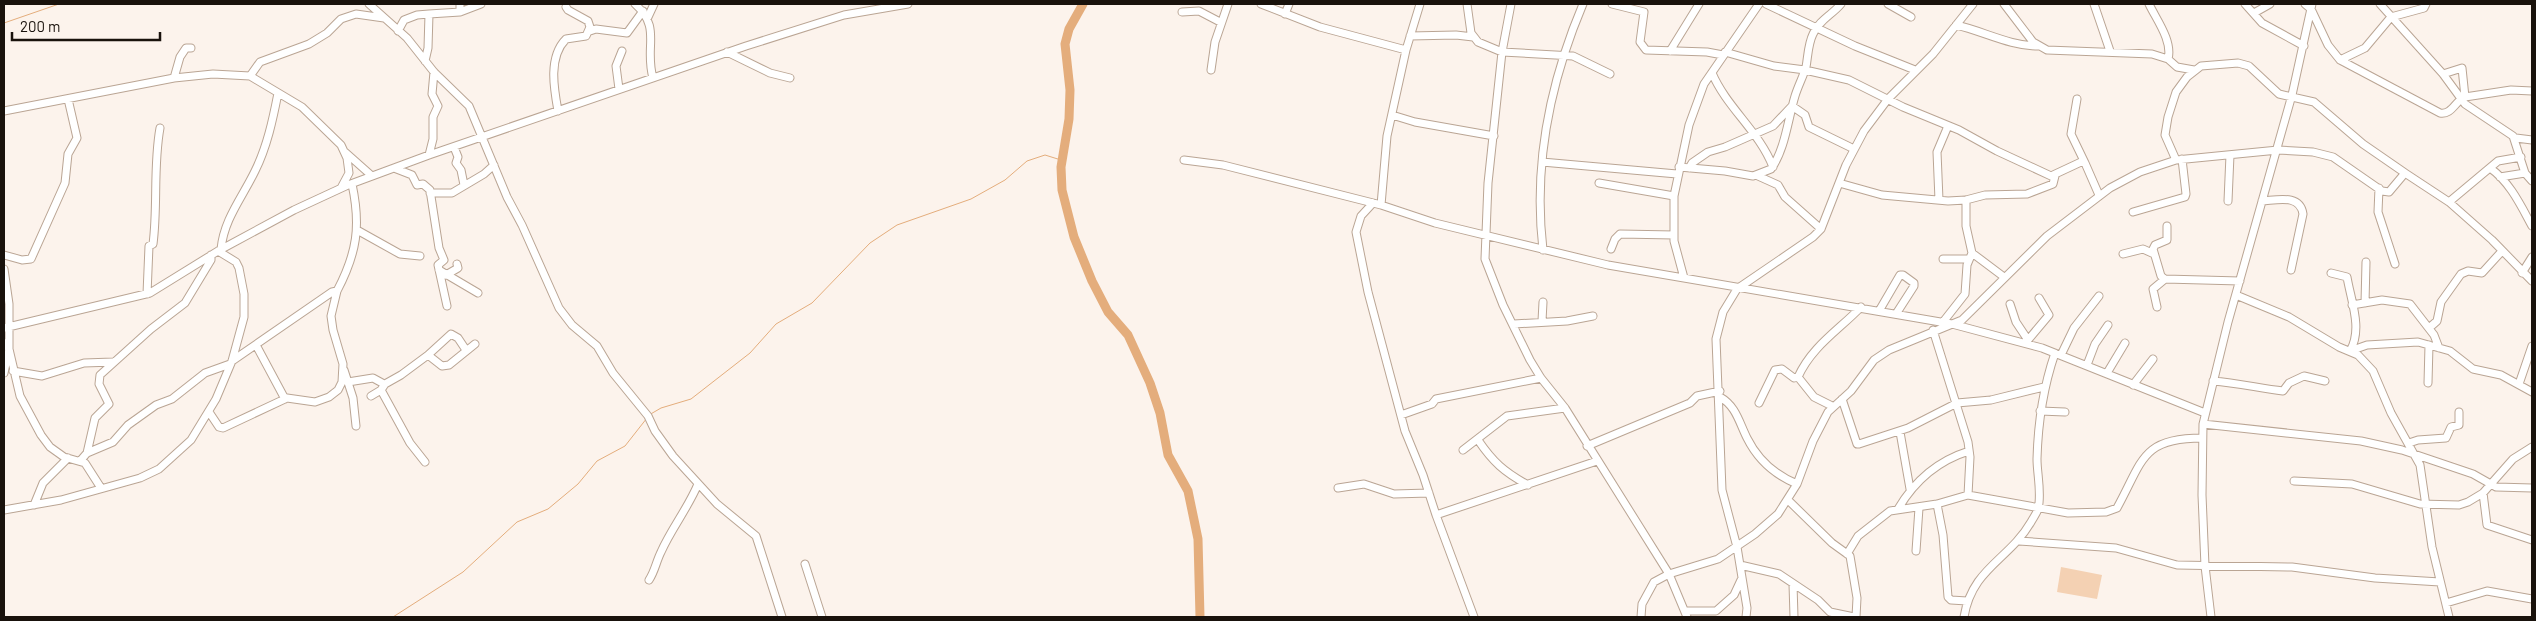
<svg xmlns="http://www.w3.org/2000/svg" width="2536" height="621" viewBox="0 0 2536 621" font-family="Barlow,sans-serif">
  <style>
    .green { fill: #f4d1b3 }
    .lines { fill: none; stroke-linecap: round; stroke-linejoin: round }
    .stream { stroke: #e4ad7c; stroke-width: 1 }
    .river { stroke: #e4ad7c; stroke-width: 9 }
    .minor-casing { stroke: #baa594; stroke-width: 9 }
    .minor { stroke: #fff; stroke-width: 7 }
  </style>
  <rect width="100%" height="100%" fill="#fcf3ec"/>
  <path class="green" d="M 2061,567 L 2102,575 L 2097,599 L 2057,592 Z"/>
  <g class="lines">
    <path class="stream" d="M 4,23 L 59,4
      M 649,415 L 661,408 L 691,399 L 750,353 L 776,324 L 812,303 L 870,243 L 897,225 L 971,199 L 1005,180 L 1027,161 L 1045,155 L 1061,160
      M 393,617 L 463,572 L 517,522 L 548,509 L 578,484 L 597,461 L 625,446 L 647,418"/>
    <path class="river" d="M 1083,4 L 1069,29 L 1065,44 L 1070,90 L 1069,119 L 1061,167 L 1062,190 L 1074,237 L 1092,281 L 1108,312 L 1128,335 L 1150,383 L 1160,413 L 1168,455 L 1188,491 L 1198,539 L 1200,617"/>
    <g class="minor-casing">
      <path id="minor" d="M 369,4 L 407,38 L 434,72 L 469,106 L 507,197 L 522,225 L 559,308 L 572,325 L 597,346 L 613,373 L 648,416 L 655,431 L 673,456 L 717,504 L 756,536 L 782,617
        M 635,4 C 662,28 644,46 653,78
        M 1261,4 L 1320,27 L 1406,50
        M 1467,4 L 1471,33 L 1478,42 L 1502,52 L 1573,56 L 1610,74
        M 1511,4 L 1502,52 L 1488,183 L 1485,259 L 1503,305 L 1530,360 L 1541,378 L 1565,408 L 1669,574 L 1687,617
        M 1612,4 L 1644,12 L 1640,42 L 1646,50 L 1707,52 L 1723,55
        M 1766,4 L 1855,46 L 1915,70
        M 1888,4 L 1911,17
        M 2004,4 L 2033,42 L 2047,50 L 2152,54 L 2168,59 L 2177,67 L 2194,70
        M 2094,4 L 2110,51
        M 2149,4 C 2156,19 2173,41 2168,59
        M 2245,4 L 2262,23 L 2304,46
        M 2305,4 L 2311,9 L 2328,45 L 2340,60 L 2440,113 C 2452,115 2455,101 2465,97 L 2511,90 L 2532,91
        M 2380,4 L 2443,74 L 2465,104 L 2513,136 L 2525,173 L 2532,181
        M 460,12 L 481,4
        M 1182,12 L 1199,11 L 1220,22
        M 2254,13 L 2270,4
        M 1285,14 L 1289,4
        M 648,17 L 654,4
        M 1956,25 C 1983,31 2010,46 2038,46
        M 398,31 L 404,20 L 417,15 L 429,14
        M 590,31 L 596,29 L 627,33 L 643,11
        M 1410,36 L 1456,35 L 1473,37
        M 1670,51 L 1699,4
        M 727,52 L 770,73 L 790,78
        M 1725,52 L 1774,66 L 1805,70 L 1849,80 L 1903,107 L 1959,130 L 1997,151 L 2051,176 L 2081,162 L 2085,163 L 2099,195
        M 2340,60 L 2365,48 L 2391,17 L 2424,8 L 2426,4
        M 425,61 L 428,48 L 429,14 L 460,12 L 460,4
        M 1211,70 L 1215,42 L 1228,4
        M 1712,73 C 1727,108 1759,131 1773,167
        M 2443,74 L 2462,68 L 2465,97
        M 250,76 L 260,62 L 309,44 L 327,33 L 341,19 L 356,14 L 384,18
        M 174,78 L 180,57 L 186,48 L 191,48
        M 619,89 L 616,66 L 622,51
        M 2077,99 L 2071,134 L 2085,163
        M 4,111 L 174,78 L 213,74 L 250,76 L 302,107 L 341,145 L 347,158 L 349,173 L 341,188
        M 558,111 C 554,89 548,57 566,39 L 586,36 L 590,27 L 588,21 L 568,10 L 566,7
        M 1392,115 L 1415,122 L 1494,136
        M 2516,138 L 2532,140
        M 454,147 L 458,157 L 456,163 L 461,170 L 464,185
        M 345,152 L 372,176
        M 429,155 L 433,139 L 433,117 L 438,106 L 432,94 L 434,72
        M 1184,160 L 1223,165 L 1381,205 L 1435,223 L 1608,265 L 1952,324 L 2042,348 L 2205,413
        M 2176,160 L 2165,135 L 2168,117 L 2176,92 L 2187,77 L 2201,66 L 2238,63 L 2249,66 L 2279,94 L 2314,102 L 2363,144 L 2405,173
        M 1542,162 L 1677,174
        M 1679,167 L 1725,171 L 1753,176 L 1771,169 C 1785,150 1788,119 1795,96 C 1798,86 1803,77 1806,67 C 1808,56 1808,44 1813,34 C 1820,19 1832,15 1841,4
        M 394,168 L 412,175 L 417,185 L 423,184 L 430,190 L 439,248 L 444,260 L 438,265 L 447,306
        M 1689,168 L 1692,163 L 1708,152 L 1725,147 L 1773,126 L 1792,106 L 1805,115 L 1809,127 L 1854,149
        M 2490,168 C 2510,182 2521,206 2532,226
        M 1758,176 L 1778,185 L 1785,197 L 1821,229
        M 2500,177 L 2525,173
        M 1599,183 L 1674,196
        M 1839,183 L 1882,195 L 1948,201 L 1966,200 L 1985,195 L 2027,194 L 2053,184 L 2055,176
        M 2379,188 L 2378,212 L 2395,264
        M 430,193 L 452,193 L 484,174 L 494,165
        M 1939,200 L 1937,152 L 1948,126
        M 1966,200 L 1966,226 L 1972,253 L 2004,277
        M 2228,201 L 2230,155
        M 2262,201 C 2278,200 2300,194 2303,214 L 2291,270
        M 2449,202 L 2498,161 L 2521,157
        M 1373,203 L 1361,216 L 1356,232 L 1368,292 L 1405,431 L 1423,475 L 1436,515 L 1474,617
        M 1381,205 L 1387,136 L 1406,50 L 1420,4
        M 2133,212 L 2185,197 L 2186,194 L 2182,159
        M 357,230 L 400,254 L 420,256
        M 221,249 C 224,219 242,198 255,171 C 267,147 273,119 278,93
        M 1611,249 L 1615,239 L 1620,234 L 1674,235
        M 1543,250 C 1533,165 1550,82 1583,4
        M 2123,254 L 2143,249 L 2154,254
        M 4,255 L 22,260 L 31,259 L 65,183 L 68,154 L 77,138 L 68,99
        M 1943,259 L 1969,259
        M 4,269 L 9,304 L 9,349 L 20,396 L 41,435 L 50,447 L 64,457 L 85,463 L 101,488
        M 439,270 L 478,293
        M 2331,273 L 2347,277 C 2351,301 2363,329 2350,351
        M 2522,273 L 2532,257
        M 446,275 L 458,268 L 457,264
        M 1684,278 L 1674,241 L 1674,196 L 1689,125 L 1704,84 L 1759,4
        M 2165,279 L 2161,276 L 2153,249 L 2155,245 L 2167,240 L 2167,226
        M 147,294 L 149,246 L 153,244 C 158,206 153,166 160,128
        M 2236,295 L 2289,317 L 2339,347 L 2358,355 L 2373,371 L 2391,413 L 2420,465 L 2432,547 L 2449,617
        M 2365,303 L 2366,262
        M 2010,304 L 2016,322 L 2028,340 L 2027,343
        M 2352,305 L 2382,300 L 2410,304 L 2434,335 L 2439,348
        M 2157,307 L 2153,289 L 2165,279 L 2240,281
        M 1879,311 L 1900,275 L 1903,275 L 1914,283 L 1914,286 L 1896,314
        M 1542,321 L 1543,302
        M 1943,322 L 1965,294 L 1967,265 L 1972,253
        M 1514,324 L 1567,321 L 1593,316
        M 4,328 L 150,293 L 218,251 L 294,210 L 348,185 L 429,155 L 746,46 L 844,15 L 908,4
        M 2429,328 L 2437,321 L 2441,302 L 2461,274 L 2468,271 L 2482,273 L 2502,251
        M 1933,330 L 1968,442 L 1970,457 L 1968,495
        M 2028,340 L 2049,315 L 2039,298
        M 4,343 L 9,349 L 4,373
        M 256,345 L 285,399
        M 2350,351 L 2367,345 L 2418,342 L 2450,351 L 2473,369 L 2501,375 L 2532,392
        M 428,355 L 451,334 L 458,338 L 466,350
        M 2061,355 L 2074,328 L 2099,296
        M 232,361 L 332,292 L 337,291 C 357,253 361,226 352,184
        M 2087,365 L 2095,344 L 2108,325
        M 344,370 L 353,398 L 356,426
        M 13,371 L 42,376 L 84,363 L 113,362
        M 2107,373 L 2125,343
        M 2213,381 C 2237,383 2259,388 2283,391 L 2289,383 L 2304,376 L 2325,381
        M 348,382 L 373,378 L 384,384
        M 2428,383 L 2429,345
        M 2519,384 L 2532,346
        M 2133,385 L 2153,359
        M 371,396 L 381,390
        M 1720,397 C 1736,406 1739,422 1747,438 C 1758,460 1775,475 1797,484
        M 1842,399 L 1857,444 L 1859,444 L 1908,428 L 1957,403 L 1991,400 L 2044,387
        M 1759,403 L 1775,370 L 1782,369 L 1794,378 L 1798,377
        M 1832,406 L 1814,397 L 1798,377 C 1812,346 1839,330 1861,307
        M 2040,411 L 2065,412
        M 209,412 L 219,427 L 223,428 L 287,398 L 315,402 L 329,397 L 338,390 L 342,382 L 343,364 L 333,330 L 331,316 L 337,291
        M 1401,415 L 1432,404 L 1436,399 L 1541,378
        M 2203,424 L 2361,441 L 2402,450 L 2473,474 L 2496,487 L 2532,488
        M 1900,432 L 1910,489
        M 1478,440 C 1493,462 1504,472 1528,485
        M 2409,443 L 2418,440 L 2446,438 L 2451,427 L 2459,425 L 2459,412
        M 1587,446 L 1690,403 L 1697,396 L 1720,391
        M 1463,450 L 1507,416 L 1565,408
        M 87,453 L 95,418 L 109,404 L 99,384 L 100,375 L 151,329 L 185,303 L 211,260 L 211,255
        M 80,461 L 87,453 L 113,442 L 128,425 L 156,405 L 172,399 L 205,373 L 230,364
        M 425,462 L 410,443 L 381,390 L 385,384 L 401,375 L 428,355 L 442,366 L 449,365 L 475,344
        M 2294,481 L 2352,484 L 2420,504 L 2459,505 L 2468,502 L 2483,493 L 2513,459 L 2532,447
        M 1338,488 L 1364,484 L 1394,494 L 1429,493
        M 2483,493 L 2487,525 L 2532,540
        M 1788,500 L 1832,543 L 1850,556 L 1857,598 L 1856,617
        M 1937,504 L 1943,535 L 1948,597 L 1951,600 L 1967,601
        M 34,505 L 43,483 L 68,458
        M 1898,509 C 1915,480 1937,461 1969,451
        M 4,510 L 61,500 L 140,478 L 159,469 L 191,440 L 216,399 L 232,361 L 244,317 L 244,294 L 239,268 L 236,262 L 218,251
        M 1436,515 L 1597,461
        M 2019,541 L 2116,548 L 2177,565 L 2292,567 L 2375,578 L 2440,582
        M 1916,551 L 1919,508
        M 1847,554 L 1858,536 L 1890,511 L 1937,504 L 1968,495 L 2068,513 L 2106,512 L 2117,508 C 2143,461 2141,438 2202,438
        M 805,564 L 822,617
        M 1740,565 L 1779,574 L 1818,600 L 1830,612 L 1854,617
        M 649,580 C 655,571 656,562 661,552 C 671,529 688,508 698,484
        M 1793,584 L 1794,617
        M 2446,603 L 2487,591 L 2532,599
        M 1686,611 L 1716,611 L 1734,595 L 1741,580
        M 1641,617 L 1642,604 L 1654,582 L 1669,574 L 1718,559 L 1755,534 L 1778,514 L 1797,484 L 1813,441 L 1828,412 L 1851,391 L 1874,360 L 1889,350 L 1962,320 L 2047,236 L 2110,188 L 2140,172 L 2176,160 L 2278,150 L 2313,152 L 2333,157 L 2382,191 L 2389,192 L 2405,173 L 2449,202 L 2492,240 L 2532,281
        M 1746,617 L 1747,608 L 1737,547 L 1722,490 L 1716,339 L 1723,312 L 1737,289 L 1813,237 L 1821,229 L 1846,165 L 1864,131 L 1888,99 L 1933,54 L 1973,4
        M 1964,617 C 1972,568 2009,560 2031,522 C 2033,518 2037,513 2038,509 C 2042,494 2037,474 2037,459 C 2038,422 2043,388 2055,353
        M 2211,617 L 2205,566 L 2202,495 L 2203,424 L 2228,322 L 2292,95 L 2312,4"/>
    </g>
    <use href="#minor" class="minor"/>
  </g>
  <rect width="2536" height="621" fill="none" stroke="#19120c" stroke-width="10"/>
  <path d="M12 32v8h148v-8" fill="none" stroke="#19120c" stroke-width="2.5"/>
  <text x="20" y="32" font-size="15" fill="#19120c" stroke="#fcf3ec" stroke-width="4" paint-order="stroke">200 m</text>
</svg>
